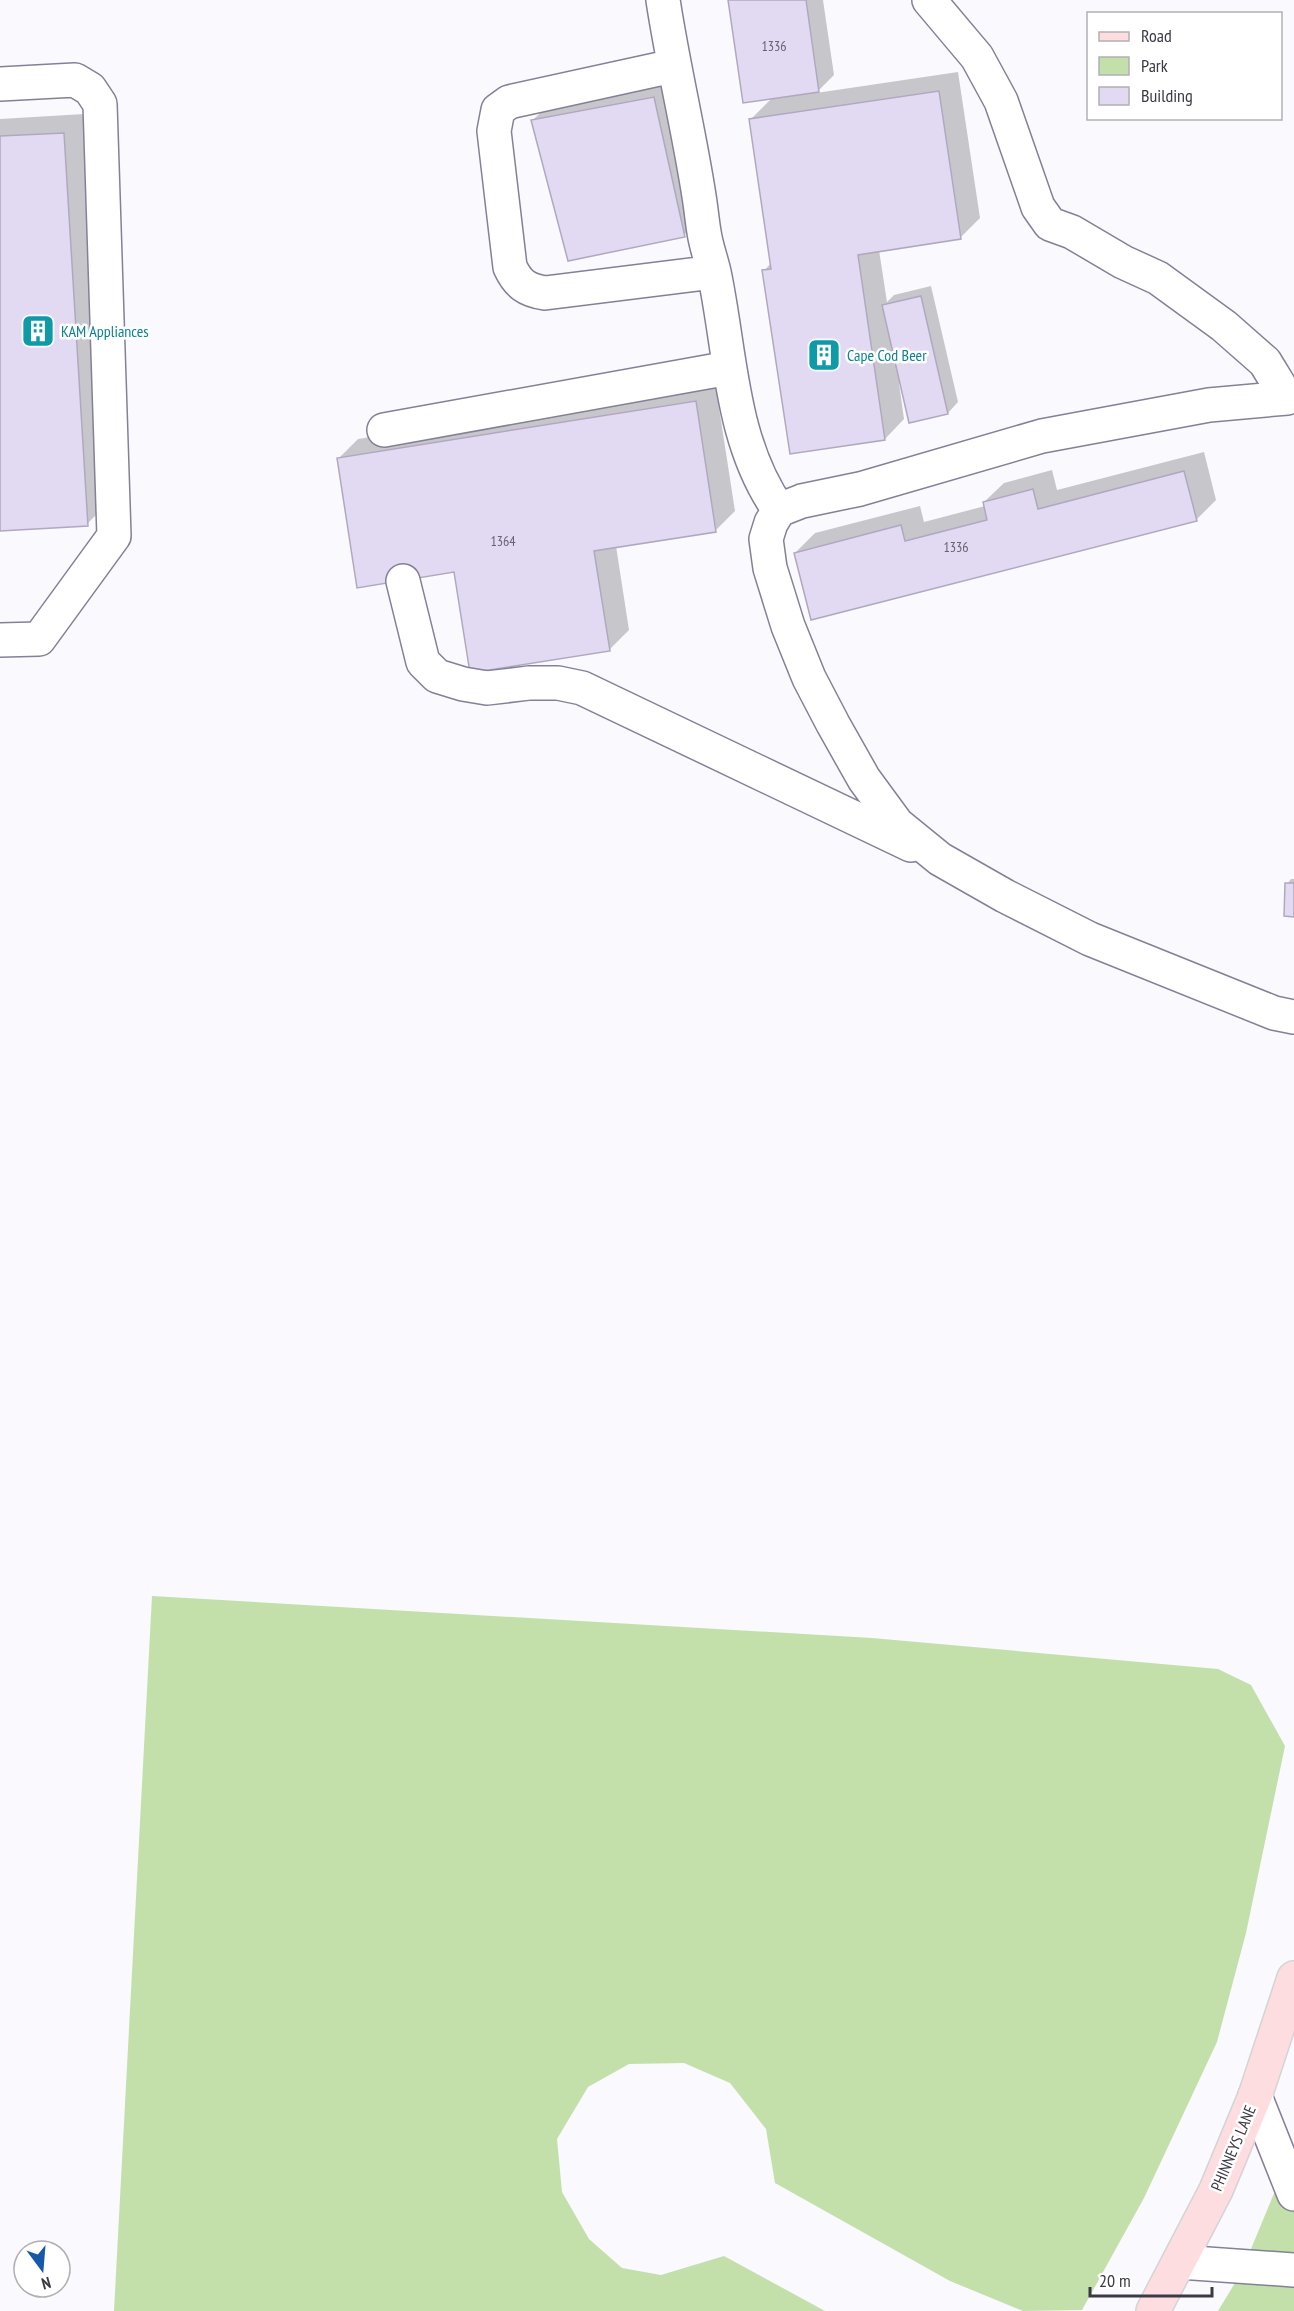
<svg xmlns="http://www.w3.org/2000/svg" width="1294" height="2311" viewBox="0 0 1294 2311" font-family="'PT Sans Narrow',sans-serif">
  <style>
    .green { fill: #c3e0ab }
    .shadow { fill: #0003 }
    .building { fill: #e2d9f2; stroke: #b1a8c0; stroke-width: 1.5 }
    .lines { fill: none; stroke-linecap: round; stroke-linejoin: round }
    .minor-casing { stroke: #838098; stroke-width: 36 }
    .major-casing { stroke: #d4d4d6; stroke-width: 36 }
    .minor { stroke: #fff; stroke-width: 33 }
    .major { stroke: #fddde0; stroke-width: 33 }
    .labels { text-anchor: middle; stroke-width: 5; stroke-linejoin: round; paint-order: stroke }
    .number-label { font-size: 14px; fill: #656270 }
    .culture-label { font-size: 16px; fill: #0d838f; stroke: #fff; text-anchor: start }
    .street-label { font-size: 16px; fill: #3b3a44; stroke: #fff }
  </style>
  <rect width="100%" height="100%" fill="#f9f9fe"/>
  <path class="green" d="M 152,1596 L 872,1638 L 1218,1669 L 1251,1685 L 1285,1746 L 1246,1933 L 1217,2042 L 1144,2198 L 1082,2310 L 1023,2311 L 950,2281 L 775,2183 L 766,2129 L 730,2083 L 684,2063 L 629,2064 L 588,2087 L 557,2139 L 562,2192 L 589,2239 L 622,2268 L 661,2275 L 724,2256 L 825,2311 L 114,2311 Z
    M 1294,2145 L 1294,2311 L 1218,2311 L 1241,2273 Z"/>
  <path class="shadow" d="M 729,0 L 823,0 L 834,75 L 816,93 L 958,72 L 980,218 L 960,238 L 879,250 L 887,302 L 894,295 L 931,286 L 958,402 L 948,413 L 910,421 L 901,383 L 899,383 L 904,419 L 885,439 L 764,271 L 771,263 L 750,120 L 773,97 Z
    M 669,83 L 700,220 L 684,235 L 533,120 L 548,105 Z
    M 84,114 L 107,504 L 87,524 L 0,530 L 0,119 Z
    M 715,382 L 735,511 L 715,531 L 616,546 L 629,630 L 609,650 L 456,571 L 339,458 L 358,439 Z
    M 1204,452 L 1216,500 L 1196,520 L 795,553 L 815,533 L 920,506 L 924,522 L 985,506 L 984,502 L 1004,483 L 1052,470 L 1057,490 Z
    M 1291,879 L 1294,879 L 1294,915 L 1287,884 Z"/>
  <path class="building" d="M 728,0 L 806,0 L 819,92 L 743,103 Z
    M 939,91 L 961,239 L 858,255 L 885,440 L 790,454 L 762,270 L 771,269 L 749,119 Z
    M 654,97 L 685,237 L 568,261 L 531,120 Z
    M 64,133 L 88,526 L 0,531 L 0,136 Z
    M 921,296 L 948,414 L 909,423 L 882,305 Z
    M 696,401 L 716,532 L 594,551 L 610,651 L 470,673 L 454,572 L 357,588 L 337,458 Z
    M 1184,471 L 1197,521 L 811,620 L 794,553 L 901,525 L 905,541 L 987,520 L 983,502 L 1033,489 L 1038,509 Z
    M 1285,883 L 1294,883 L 1294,917 L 1284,916 Z"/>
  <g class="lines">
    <g class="minor-casing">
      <path id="minor" d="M 663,0 C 673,66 689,131 699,196 C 701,208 702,220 704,232 C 706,246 711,259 714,272 C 731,352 730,441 779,510 L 771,523 L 766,539 L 770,568 L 788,626 L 809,678 L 833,724 L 864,779 L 897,824 L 940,859 L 1005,896 L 1090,939 L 1274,1013 L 1294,1017
        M 673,66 L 509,102 L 498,110 L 494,131 L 510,267 C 518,284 526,290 545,293 L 714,272
        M 0,84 L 75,80 L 90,89 L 100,104 L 114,536 L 39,639 L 0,640
        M 384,430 L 729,368
        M 779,510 L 802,501 L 860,489 L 1042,436 L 1209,405 L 1287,398 L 1265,362 L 1224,326 L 1158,278 L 1123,262 L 1072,232 L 1050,224 L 1038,207 L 1001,101 L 977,57 L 929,0
        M 403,581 L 423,662 L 437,676 L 463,684 L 487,688 L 529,683 L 558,683 L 582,688 L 911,845
        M 1255,2096 L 1294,2194
        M 1179,2262 L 1294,2270"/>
    </g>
    <g class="major-casing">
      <path id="major" d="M 1153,2311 L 1216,2190 L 1255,2096 L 1294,1978"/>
    </g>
    <use href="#minor" class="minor"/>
    <use href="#major" class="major"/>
  </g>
  <defs>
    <g id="building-square" transform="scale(1.725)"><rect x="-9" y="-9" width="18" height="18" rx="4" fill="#0f9aa8" stroke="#fff"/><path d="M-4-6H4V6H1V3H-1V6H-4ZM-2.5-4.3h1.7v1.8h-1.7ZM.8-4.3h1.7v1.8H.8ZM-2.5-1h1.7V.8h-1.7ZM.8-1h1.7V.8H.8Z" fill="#fff"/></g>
  </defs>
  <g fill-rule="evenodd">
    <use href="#building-square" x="38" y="331"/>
    <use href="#building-square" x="824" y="355"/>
  </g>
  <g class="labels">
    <g class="number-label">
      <text x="774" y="51">1336</text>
      <text x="503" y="546">1364</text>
      <text x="956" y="552">1336</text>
    </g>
    <g class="culture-label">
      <text x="61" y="337">KAM Appliances</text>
      <text x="847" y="361">Cape Cod Beer</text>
    </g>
    <g class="street-label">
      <text transform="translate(1233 2148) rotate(-67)" y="6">PHINNEYS LANE</text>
    </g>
  </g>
  <rect x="1087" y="12" width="195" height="108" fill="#ffffff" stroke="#b1b0b4" stroke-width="1.5"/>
  <rect x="1099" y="32" width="30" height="9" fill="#fddde0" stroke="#b1b0b4" stroke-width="1.5"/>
  <text x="1141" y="42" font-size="18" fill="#3b3a44">Road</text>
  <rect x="1099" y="57" width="30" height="18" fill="#c3e0ab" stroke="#b1b0b4" stroke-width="1.5"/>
  <text x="1141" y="72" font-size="18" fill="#3b3a44">Park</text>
  <rect x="1099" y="87" width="30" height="18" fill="#e2d9f2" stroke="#b1b0b4" stroke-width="1.5"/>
  <text x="1141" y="102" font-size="18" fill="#3b3a44">Building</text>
  <g transform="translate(42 2269) rotate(164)"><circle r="28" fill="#ffffff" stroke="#b1b0b4" stroke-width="1.5"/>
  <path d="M0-4.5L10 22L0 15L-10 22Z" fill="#1659a9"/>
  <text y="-9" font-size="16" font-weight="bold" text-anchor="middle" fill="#3b3a44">N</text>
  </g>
  <path d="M1090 2287v9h122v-9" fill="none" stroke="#3b3a44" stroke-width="3"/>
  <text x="1099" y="2287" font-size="18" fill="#3b3a44" stroke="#ffffff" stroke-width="4.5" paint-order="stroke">20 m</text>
</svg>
